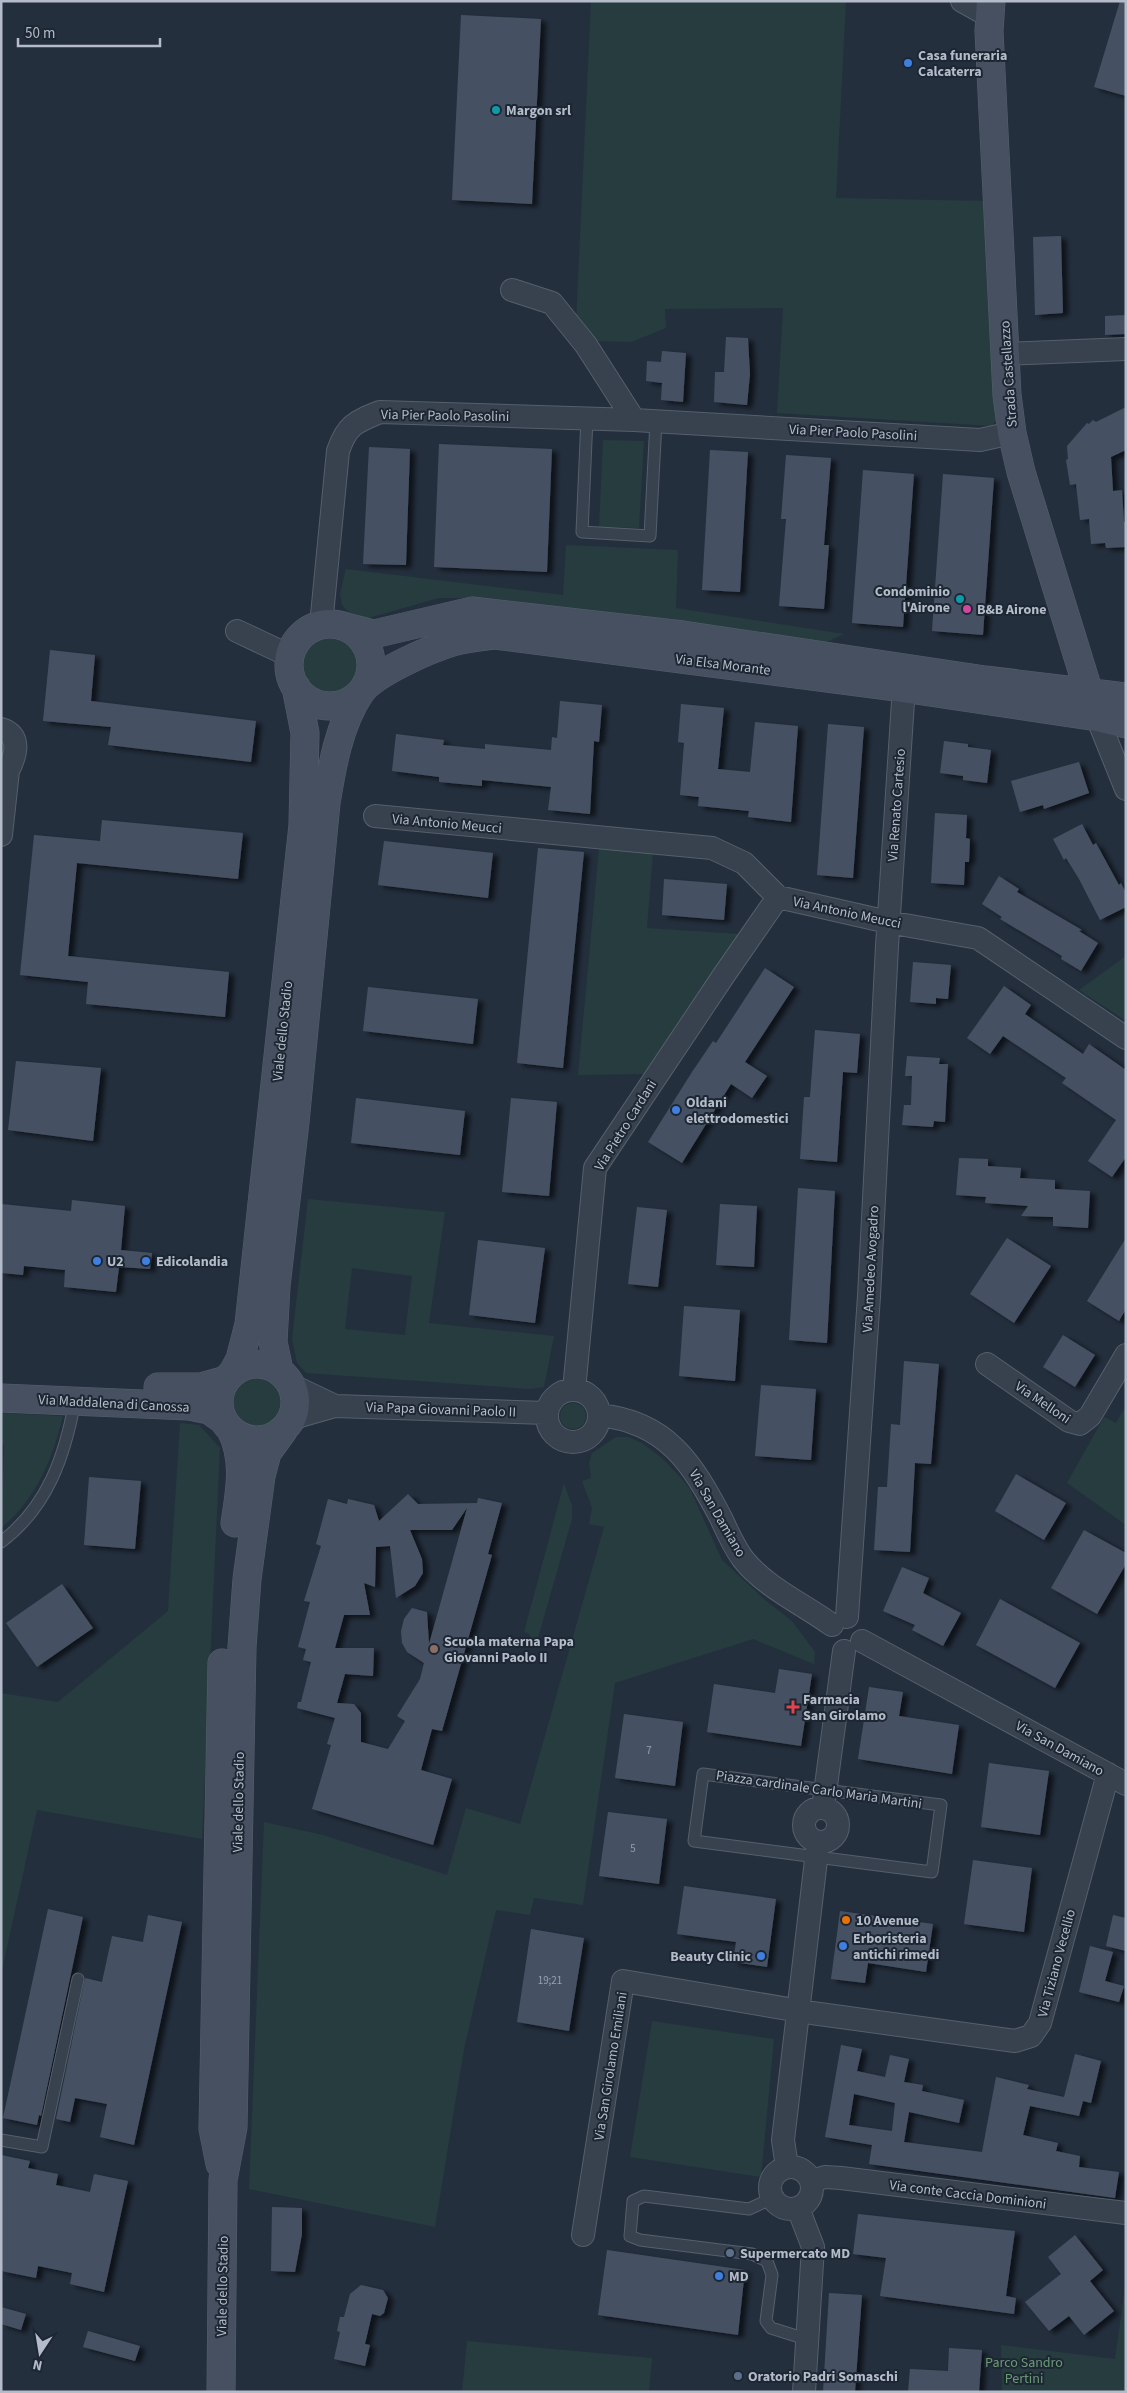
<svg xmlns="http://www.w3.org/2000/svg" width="1127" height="2393" viewBox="0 0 1127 2393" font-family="'Source Sans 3',sans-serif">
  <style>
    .green { fill: #263c3f; fill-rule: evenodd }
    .building { fill: #455162; fill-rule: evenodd; filter: url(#shadow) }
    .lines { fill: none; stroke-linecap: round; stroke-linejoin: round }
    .lane-casing { stroke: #565f6c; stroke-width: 13 }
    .street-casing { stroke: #565f6c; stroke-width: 24 }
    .secondary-casing { stroke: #565f6c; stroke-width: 29 }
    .lane { stroke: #38414e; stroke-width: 11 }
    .street { stroke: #38414e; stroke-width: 22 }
    .secondary { stroke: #465061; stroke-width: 28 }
    .shop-dot { fill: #3f7fe0; stroke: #1d2633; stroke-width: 2 }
    .culture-dot { fill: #0f9aa8; stroke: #1d2633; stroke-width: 2 }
    .hotel-dot { fill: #d1479c; stroke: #1d2633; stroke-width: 2 }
    .education-dot { fill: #8d6e63; stroke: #1d2633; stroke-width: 2 }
    .health-dot { fill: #e0444e; stroke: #1d2633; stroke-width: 2 }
    .food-dot { fill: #e8710a; stroke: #1d2633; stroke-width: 2 }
    .service-dot { fill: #5c6f8a; stroke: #1d2633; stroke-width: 2 }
    .labels { text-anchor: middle; stroke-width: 4; stroke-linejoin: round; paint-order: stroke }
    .number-label { font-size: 11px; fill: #98a1af }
    .poi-label { font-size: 14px; font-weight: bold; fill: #b4bcc9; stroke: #1d2633; text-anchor: start }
    .street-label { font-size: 14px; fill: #b4bcc9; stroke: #1d2633 }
    .park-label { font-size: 14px; fill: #6b9a76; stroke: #1d2633 }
  </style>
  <defs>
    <filter id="shadow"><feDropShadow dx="5.5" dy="3" stdDeviation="2.5" flood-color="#0009"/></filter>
  </defs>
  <rect width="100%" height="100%" fill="#242f3e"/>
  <path class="green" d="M 591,1 L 846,1 L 836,198 L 987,201 L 1000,415 L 992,426 L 777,413 L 783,308 L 665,309 L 666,328 L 631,342 L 592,341 L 576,323 Z
    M 603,440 L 644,441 L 639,528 L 599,527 Z
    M 566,545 L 678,550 L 676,608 L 844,634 L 822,644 L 470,598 L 439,598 L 365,619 L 349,613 L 342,605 L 340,593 L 346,569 L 563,595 Z
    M301 665a30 30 0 1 1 60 0a30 30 0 1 1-60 0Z
    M 599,849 L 653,853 L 647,928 L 740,934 L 646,1074 L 578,1075 Z
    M 1126,956 L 1126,1021 L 1079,990 Z
    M 308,1199 L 445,1212 L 429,1323 L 554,1336 L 544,1387 L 530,1389 L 306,1373 L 297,1363 L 292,1339 ZM 352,1268 L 412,1276 L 405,1335 L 345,1329 Z
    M227 1404a30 30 0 1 1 60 0a30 30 0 1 1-60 0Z
    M560 1416a13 13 0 1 1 26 0a13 13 0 1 1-26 0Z
    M 1126,1406 L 1126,1525 L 1067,1483 L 1104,1417 L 1116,1423 Z
    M 1,1413 L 63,1416 C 53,1458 36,1500 1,1528 L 4,1445 L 1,1444 Z
    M 180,1423 L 199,1425 L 220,1448 L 202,1839 L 37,1810 L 1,1975 L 1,1693 L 58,1702 L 168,1611 Z
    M 616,1437 L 628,1437 L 642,1443 L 662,1458 L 681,1478 L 690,1489 L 722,1560 L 765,1600 L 792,1621 L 815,1652 L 814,1664 L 753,1639 L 615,1683 L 583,1905 L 534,1898 L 530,1915 L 496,1910 L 464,2049 L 435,2227 L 249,2189 L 264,1822 L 323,1835 L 447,1875 L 466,1808 L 520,1824 L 604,1527 L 589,1524 L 592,1508 L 582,1481 L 591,1478 L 589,1463 L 592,1453 Z
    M 564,1483 L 572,1506 L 572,1519 L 536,1645 L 528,1633 L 524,1632 Z
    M 652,2021 L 774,2039 L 761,2177 L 630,2157 Z
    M 1126,2280 L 1126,2392 L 1002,2392 L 1001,2345 L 1115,2359 Z
    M 467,2341 L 652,2358 L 649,2392 L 462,2392 Z"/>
  <path class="building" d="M 1120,1 L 1126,1 L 1126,96 L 1094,87 Z
    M 461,15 L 541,19 L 532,204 L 452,200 Z
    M 1061,236 L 1063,313 L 1035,315 L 1033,237 Z
    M 1126,315 L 1126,334 L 1105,335 L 1105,316 Z
    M 726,337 L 748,338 L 750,374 L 747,405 L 714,402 L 715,372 L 724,372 Z
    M 662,351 L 686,353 L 683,402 L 661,400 L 662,383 L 646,381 L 647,361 L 661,362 Z
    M 1126,407 L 1126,450 L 1111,457 L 1113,491 L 1122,490 L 1124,522 L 1126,522 L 1126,547 L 1106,548 L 1105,543 L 1091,544 L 1089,519 L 1080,520 L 1076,484 L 1070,485 L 1066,460 L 1068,459 L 1067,446 L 1087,423 L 1089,424 L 1093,420 L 1096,422 Z
    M 439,444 L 552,449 L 547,572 L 434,567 Z
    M 369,447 L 410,449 L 406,565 L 363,564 Z
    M 710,450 L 748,452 L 740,592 L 702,590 Z
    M 786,455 L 831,458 L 824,545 L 829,545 L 824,609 L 779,606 L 786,519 L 781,519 Z
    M 863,470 L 914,474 L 903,627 L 852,623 Z
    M 943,474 L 994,478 L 983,635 L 932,631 Z
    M 50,650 L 95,655 L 91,701 L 256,721 L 251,762 L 108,745 L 111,727 L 43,721 Z
    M 560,701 L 602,705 L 599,742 L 594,741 L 590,814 L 548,810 L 551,787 L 482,780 L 482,786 L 439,782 L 439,777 L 392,771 L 396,734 L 444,740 L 443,745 L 485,749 L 485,744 L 551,750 L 552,737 L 557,738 Z
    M 681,704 L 724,708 L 718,769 L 750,772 L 755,722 L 798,726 L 791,822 L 748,817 L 749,811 L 698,806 L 699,797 L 680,795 L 684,743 L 678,742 Z
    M 828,724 L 864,727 L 853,878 L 817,875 Z
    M 944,741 L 968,744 L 968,747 L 991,750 L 987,783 L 963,780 L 963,776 L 940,773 Z
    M 1079,762 L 1089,793 L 1044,809 L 1043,805 L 1020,812 L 1011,781 Z
    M 935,813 L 967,815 L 966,838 L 970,839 L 969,862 L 965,862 L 964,885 L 931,883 Z
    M 102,820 L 243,833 L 238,879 L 77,863 L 68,956 L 229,972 L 225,1017 L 86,1004 L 88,982 L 20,975 L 34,835 L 100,841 Z
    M 1082,824 L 1093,845 L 1096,843 L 1119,885 L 1121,883 L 1126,893 L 1126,907 L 1100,920 L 1079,879 L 1066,858 L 1064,860 L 1053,839 Z
    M 384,841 L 493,853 L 488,898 L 378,885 Z
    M 538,848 L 584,852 L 563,1068 L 517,1063 Z
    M 999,876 L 1019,889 L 1017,892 L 1082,930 L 1079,931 L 1098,943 L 1081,971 L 1061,959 L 1062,956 L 1000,919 L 1002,917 L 982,904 Z
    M 664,879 L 727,884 L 724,920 L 662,915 Z
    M 913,962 L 951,965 L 948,999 L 936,998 L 936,1004 L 910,1002 Z
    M 765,968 L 794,987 L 745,1062 L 767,1076 L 752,1098 L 731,1084 L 682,1163 L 648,1142 L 692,1072 L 713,1041 L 716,1043 Z
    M 1004,986 L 1031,1005 L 1025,1014 L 1083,1054 L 1089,1044 L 1126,1070 L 1126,1157 L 1112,1177 L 1088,1161 L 1116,1120 L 1062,1083 L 1066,1078 L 1003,1036 L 990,1054 L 967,1038 Z
    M 368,987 L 478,999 L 473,1044 L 363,1031 Z
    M 815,1030 L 860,1034 L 857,1073 L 843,1072 L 837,1162 L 800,1159 L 804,1097 L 810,1097 Z
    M 907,1056 L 940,1058 L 939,1064 L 948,1064 L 945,1122 L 934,1121 L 933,1127 L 902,1125 L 904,1105 L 911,1105 L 912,1076 L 905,1076 Z
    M 16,1061 L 101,1068 L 93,1141 L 8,1130 Z
    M 356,1098 L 465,1111 L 460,1155 L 351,1143 Z
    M 511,1098 L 557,1102 L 549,1196 L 502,1192 Z
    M 959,1158 L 988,1159 L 988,1166 L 1021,1168 L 1020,1178 L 1055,1180 L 1055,1189 L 1090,1191 L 1088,1228 L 1053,1226 L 1053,1217 L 1021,1216 L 1028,1206 L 985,1203 L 986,1197 L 956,1195 Z
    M 798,1188 L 835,1191 L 827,1343 L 789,1340 Z
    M 72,1200 L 125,1206 L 121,1250 L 152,1253 L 150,1269 L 119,1267 L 116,1292 L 64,1287 L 65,1270 L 24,1266 L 23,1275 L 1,1273 L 1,1204 L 71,1211 Z
    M 720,1204 L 757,1206 L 754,1267 L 716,1265 Z
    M 637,1207 L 667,1210 L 658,1287 L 628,1284 Z
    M 1007,1238 L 1051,1266 L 1014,1323 L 970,1294 Z
    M 1126,1238 L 1126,1309 L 1119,1321 L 1087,1301 Z
    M 478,1240 L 545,1248 L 535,1323 L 469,1315 Z
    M 684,1306 L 740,1310 L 735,1381 L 679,1376 Z
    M 1063,1335 L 1095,1355 L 1075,1387 L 1043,1367 Z
    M 904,1361 L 939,1364 L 931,1464 L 915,1463 L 910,1552 L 874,1550 L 878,1487 L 887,1487 L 891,1424 L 900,1425 Z
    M 761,1385 L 816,1389 L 811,1460 L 755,1456 Z
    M 1016,1474 L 1066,1503 L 1044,1540 L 995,1511 Z
    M 89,1477 L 141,1481 L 135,1549 L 84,1545 Z
    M 408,1494 L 418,1504 L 477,1503 L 478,1498 L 502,1503 L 488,1554 L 492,1555 L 442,1731 L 432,1729 L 421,1770 L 452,1779 L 433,1845 L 312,1809 L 331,1745 L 327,1744 L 335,1718 L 297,1708 L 298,1702 L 301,1702 L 311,1662 L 303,1660 L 306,1649 L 298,1647 L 310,1602 L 304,1601 L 321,1546 L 316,1544 L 328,1499 L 347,1504 L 348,1499 L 374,1505 L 379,1521 ZM 467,1508 L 429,1644 L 427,1612 L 412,1608 L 404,1619 L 401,1631 L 402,1643 L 407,1652 L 424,1663 L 420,1679 L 397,1716 L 405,1721 L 388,1749 L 361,1742 L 361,1713 L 354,1704 L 337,1703 L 345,1674 L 373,1676 L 374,1648 L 335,1648 L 344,1615 L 370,1615 L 364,1583 L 375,1587 L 376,1547 L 390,1546 L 396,1598 L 415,1586 L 423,1573 L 422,1559 L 410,1530 L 452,1530 Z
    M 1084,1530 L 1126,1553 L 1126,1564 L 1097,1614 L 1051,1588 Z
    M 902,1567 L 929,1578 L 923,1593 L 961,1613 L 943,1646 L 912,1630 L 915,1625 L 883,1611 Z
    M 62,1584 L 93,1628 L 37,1667 L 6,1623 Z
    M 1000,1599 L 1080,1643 L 1055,1688 L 976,1645 Z
    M 779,1669 L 812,1674 L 801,1746 L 707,1732 L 714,1684 L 775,1693 Z
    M 869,1687 L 903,1692 L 899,1716 L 959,1725 L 952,1774 L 858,1759 Z
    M 624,1714 L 683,1722 L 675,1786 L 615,1778 Z
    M 989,1763 L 1049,1771 L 1040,1835 L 981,1827 Z
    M 608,1812 L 667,1819 L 659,1884 L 599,1876 Z
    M 973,1860 L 1032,1868 L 1024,1932 L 964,1924 Z
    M 684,1886 L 776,1899 L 767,1967 L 733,1962 L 736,1942 L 677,1934 Z
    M 48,1909 L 83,1917 L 41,2116 L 39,2115 L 37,2125 L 3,2118 Z
    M 840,1911 L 933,1924 L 926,1972 L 868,1963 L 865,1983 L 831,1979 Z
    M 148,1915 L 182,1922 L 134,2145 L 100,2137 L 107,2104 L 75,2098 L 70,2122 L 56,2119 L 85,1978 L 102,1982 L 112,1936 L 143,1942 Z
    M 1113,1915 L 1126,1918 L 1126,1951 L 1106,1946 Z
    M 531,1929 L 584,1938 L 569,2031 L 517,2022 Z
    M 1090,1946 L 1113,1952 L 1105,1981 L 1124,1986 L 1119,2002 L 1079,1992 Z
    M 841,2045 L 862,2049 L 857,2071 L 885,2077 L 890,2055 L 909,2059 L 904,2082 L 923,2085 L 922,2091 L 964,2100 L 959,2123 L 909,2112 L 904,2142 L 982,2152 L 996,2077 L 1029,2085 L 1027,2089 L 1064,2097 L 1075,2054 L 1101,2061 L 1091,2103 L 1083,2101 L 1079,2116 L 1030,2106 L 1023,2135 L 1058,2143 L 1056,2151 L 1080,2156 L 1079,2167 L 1119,2172 L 1115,2198 L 869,2164 L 872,2145 L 825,2137 ZM 854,2094 L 895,2103 L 892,2131 L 849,2125 Z
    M 1,2155 L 30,2161 L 28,2168 L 58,2174 L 56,2185 L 90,2192 L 94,2174 L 128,2181 L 104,2292 L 70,2284 L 72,2273 L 38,2266 L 36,2278 L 1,2271 Z
    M 272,2207 L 302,2208 L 302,2234 L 295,2272 L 271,2271 Z
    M 858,2214 L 1015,2231 L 1006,2296 L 1016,2298 L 1014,2314 L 880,2296 L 886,2258 L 853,2254 Z
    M 1075,2235 L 1103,2270 L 1090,2281 L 1114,2311 L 1084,2335 L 1069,2316 L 1049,2331 L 1025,2302 L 1061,2274 L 1048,2257 Z
    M 607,2250 L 745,2270 L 738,2335 L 598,2315 Z
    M 361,2285 L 383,2290 L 388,2298 L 384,2313 L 380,2316 L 372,2314 L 365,2344 L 370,2345 L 365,2366 L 334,2359 L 340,2332 L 337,2331 L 340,2317 L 344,2317 L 350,2294 Z
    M 829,2293 L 862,2295 L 855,2392 L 823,2392 Z
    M 1,2307 L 26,2314 L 21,2330 L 1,2324 Z
    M 88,2331 L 140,2346 L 135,2361 L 83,2347 Z
    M 949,2348 L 982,2350 L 979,2392 L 908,2392 L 910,2369 L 948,2371 Z"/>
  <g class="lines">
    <g class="lane-casing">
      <path id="lane" d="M 587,418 L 582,532 L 650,536 L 656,421
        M 1,1542 C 48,1507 65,1455 75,1401
        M 703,1774 L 941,1805 L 932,1872 L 694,1841 Z
        M 1,2140 L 42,2147 L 78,1979
        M 773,2198 L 749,2209 L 644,2196 L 633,2201 L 630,2236 L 640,2240 L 752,2254 L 767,2261 L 772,2275 L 766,2321 L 771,2328 L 809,2340"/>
    </g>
    <g class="street-casing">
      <path id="street" d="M 962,1 L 989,16
        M 512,290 L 552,303 L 586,345 L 634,420
        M 1005,354 L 1126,349
        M 321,625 L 338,451 C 347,425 355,422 380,412 L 634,420 L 980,440 L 1012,433
        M 237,631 L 290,656
        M 1097,717 L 1126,789
        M 1,729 C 22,736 16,755 8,771 L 1,835
        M 375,816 L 712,848 L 744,863 L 778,897 L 888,922 L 978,938 L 1126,1038
        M 987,1364 L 1069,1421 L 1080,1424 L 1090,1416 L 1126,1355
        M 293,1386 L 335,1406
        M547 1416a26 26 0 1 1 52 0a26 26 0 1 1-52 0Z
        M 574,1390 L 595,1168 L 724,975 L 778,897
        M 599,1415 C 667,1422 692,1463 721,1518 C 727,1531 734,1547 743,1559 C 765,1587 803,1604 832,1625
        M 291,1421 L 300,1416 L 335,1406 L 546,1413
        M 847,1617 L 869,1296 L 887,946 L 905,671
        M 862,1641 L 1126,1784
        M804 1825a17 17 0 1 1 34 0a17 17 0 1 1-34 0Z
        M 823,1808 L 844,1651
        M770 2188a21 21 0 1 1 42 0a21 21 0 1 1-42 0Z
        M 787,2167 L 783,2140 L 818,1843
        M 811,2181 L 825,2177 L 841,2178 L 1126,2213
        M 798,2208 L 813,2247 L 804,2392
        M 583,2235 L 623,1981 L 812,2013 L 1015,2041 L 1031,2036 L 1040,2023 L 1108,1774"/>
    </g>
    <g class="secondary-casing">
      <path id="secondary" d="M 991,1 L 989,31 L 1007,395 L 1012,433 L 1021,472 L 1094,709
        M289 665a41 41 0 1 1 82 0a41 41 0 1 1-82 0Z
        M 342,626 L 374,634 L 472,611 L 683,635 L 985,680 L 1126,697
        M219 1402a38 38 0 1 1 76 0a38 38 0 1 1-76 0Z
        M 279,1370 L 273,1342 L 276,1286 L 295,1122 L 326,803 C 332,766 339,725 360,693 C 374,673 430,649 453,642 C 466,638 481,637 495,635 L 904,688 L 1097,717 L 1126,724
        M 233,1372 L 240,1359 L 249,1324 L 303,825 L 305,733 L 296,687
        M 158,1387 L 201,1387 L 226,1380
        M 1,1398 L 189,1406 L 209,1410 L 223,1420
        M 231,1430 C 246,1459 240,1491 235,1523
        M 220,2164 L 213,2129 L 222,1663
        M 221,2392 L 223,2180 L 233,2127 L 242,1647 L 247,1579 L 261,1476 L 267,1453 L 283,1431"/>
    </g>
    <use href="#lane" class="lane"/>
    <use href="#street" class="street"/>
    <use href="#secondary" class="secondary"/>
  </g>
  <g class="shop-dot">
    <circle cx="908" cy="63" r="5"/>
    <circle cx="676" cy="1110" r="5"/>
    <circle cx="97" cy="1261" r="5"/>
    <circle cx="146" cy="1261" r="5"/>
    <circle cx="843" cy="1946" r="5"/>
    <circle cx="761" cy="1956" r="5"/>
    <circle cx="719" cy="2276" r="5"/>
  </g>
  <g class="culture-dot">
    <circle cx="496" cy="110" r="5"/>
    <circle cx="960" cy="599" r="5"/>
  </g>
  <circle class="hotel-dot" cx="967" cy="609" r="5"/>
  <circle class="education-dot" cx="434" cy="1649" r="5"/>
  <path class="health-dot" d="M790.5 1699.5h5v5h5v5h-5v5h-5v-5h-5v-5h5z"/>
  <circle class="food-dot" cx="846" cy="1920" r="5"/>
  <g class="service-dot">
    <circle cx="730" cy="2253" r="5"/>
    <circle cx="738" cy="2376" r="5"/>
  </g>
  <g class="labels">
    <g class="number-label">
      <text x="649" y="1754">7</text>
      <text x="633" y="1852">5</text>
      <text x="550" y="1984">19;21</text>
    </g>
    <g class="poi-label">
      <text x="918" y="60">Casa funeraria<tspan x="918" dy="16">Calcaterra</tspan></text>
      <text x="506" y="115">Margon srl</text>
      <text x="950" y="596" text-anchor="end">Condominio<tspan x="950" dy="16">l'Airone</tspan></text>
      <text x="977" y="614">B&amp;B Airone</text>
      <text x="686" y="1107">Oldani<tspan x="686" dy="16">elettrodomestici</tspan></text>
      <text x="107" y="1266">U2</text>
      <text x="156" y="1266">Edicolandia</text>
      <text x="444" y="1646">Scuola materna Papa<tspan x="444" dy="16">Giovanni Paolo II</tspan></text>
      <text x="803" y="1704">Farmacia<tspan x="803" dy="16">San Girolamo</tspan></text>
      <text x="856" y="1925">10 Avenue</text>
      <text x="853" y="1943">Erboristeria<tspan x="853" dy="16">antichi rimedi</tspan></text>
      <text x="751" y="1961" text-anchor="end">Beauty Clinic</text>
      <text x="740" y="2258">Supermercato MD</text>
      <text x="729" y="2281">MD</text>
      <text x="748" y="2381">Oratorio Padri Somaschi</text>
    </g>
    <g class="street-label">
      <text transform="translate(1008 374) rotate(-94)" y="5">Strada Castellazzo</text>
      <text transform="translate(445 415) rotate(1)" y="5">Via Pier Paolo Pasolini</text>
      <text transform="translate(853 432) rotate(3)" y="5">Via Pier Paolo Pasolini</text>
      <text transform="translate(723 664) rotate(7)" y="5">Via Elsa Morante</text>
      <text transform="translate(896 805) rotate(-86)" y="5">Via Renato Cartesio</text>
      <text transform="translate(447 823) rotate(5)" y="5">Via Antonio Meucci</text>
      <text transform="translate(847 912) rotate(12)" y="5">Via Antonio Meucci</text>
      <text transform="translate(282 1031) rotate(-84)" y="5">Viale dello Stadio</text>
      <text transform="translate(625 1125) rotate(-58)" y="5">Via Pietro Cardani</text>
      <text transform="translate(870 1269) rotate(-87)" y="5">Via Amedeo Avogadro</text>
      <text transform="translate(1043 1402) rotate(34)" y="5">Via Melloni</text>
      <text transform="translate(114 1403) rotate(3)" y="5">Via Maddalena di Canossa</text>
      <text transform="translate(441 1409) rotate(2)" y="5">Via Papa Giovanni Paolo II</text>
      <text transform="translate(718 1513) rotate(60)" y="5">Via San Damiano</text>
      <text transform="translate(1060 1748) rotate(29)" y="5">Via San Damiano</text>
      <text transform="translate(819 1789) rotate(8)" y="5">Piazza cardinale Carlo Maria Martini</text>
      <text transform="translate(238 1802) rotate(-89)" y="5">Viale dello Stadio</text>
      <text transform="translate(1056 1963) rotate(-75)" y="5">Via Tiziano Vecellio</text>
      <text transform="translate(610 2066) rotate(-81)" y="5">Via San Girolamo Emiliani</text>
      <text transform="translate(968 2194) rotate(7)" y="5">Via conte Caccia Dominioni</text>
      <text transform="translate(222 2286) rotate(-89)" y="5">Viale dello Stadio</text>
    </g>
    <g class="park-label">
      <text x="1024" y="2367">Parco Sandro<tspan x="1024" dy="16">Pertini</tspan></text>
    </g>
  </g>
  <rect width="1127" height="2393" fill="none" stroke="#b4bcc9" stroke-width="5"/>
  <g transform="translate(40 2353) rotate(192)" stroke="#1d2633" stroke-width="4" paint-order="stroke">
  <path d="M0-4L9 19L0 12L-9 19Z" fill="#b4bcc9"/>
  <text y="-8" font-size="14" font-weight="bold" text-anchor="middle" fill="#b4bcc9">N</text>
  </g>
  <path d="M18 38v8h142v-8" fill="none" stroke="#b4bcc9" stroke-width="2.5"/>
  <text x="25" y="38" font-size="15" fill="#b4bcc9" stroke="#1d2633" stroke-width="4" paint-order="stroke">50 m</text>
</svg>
